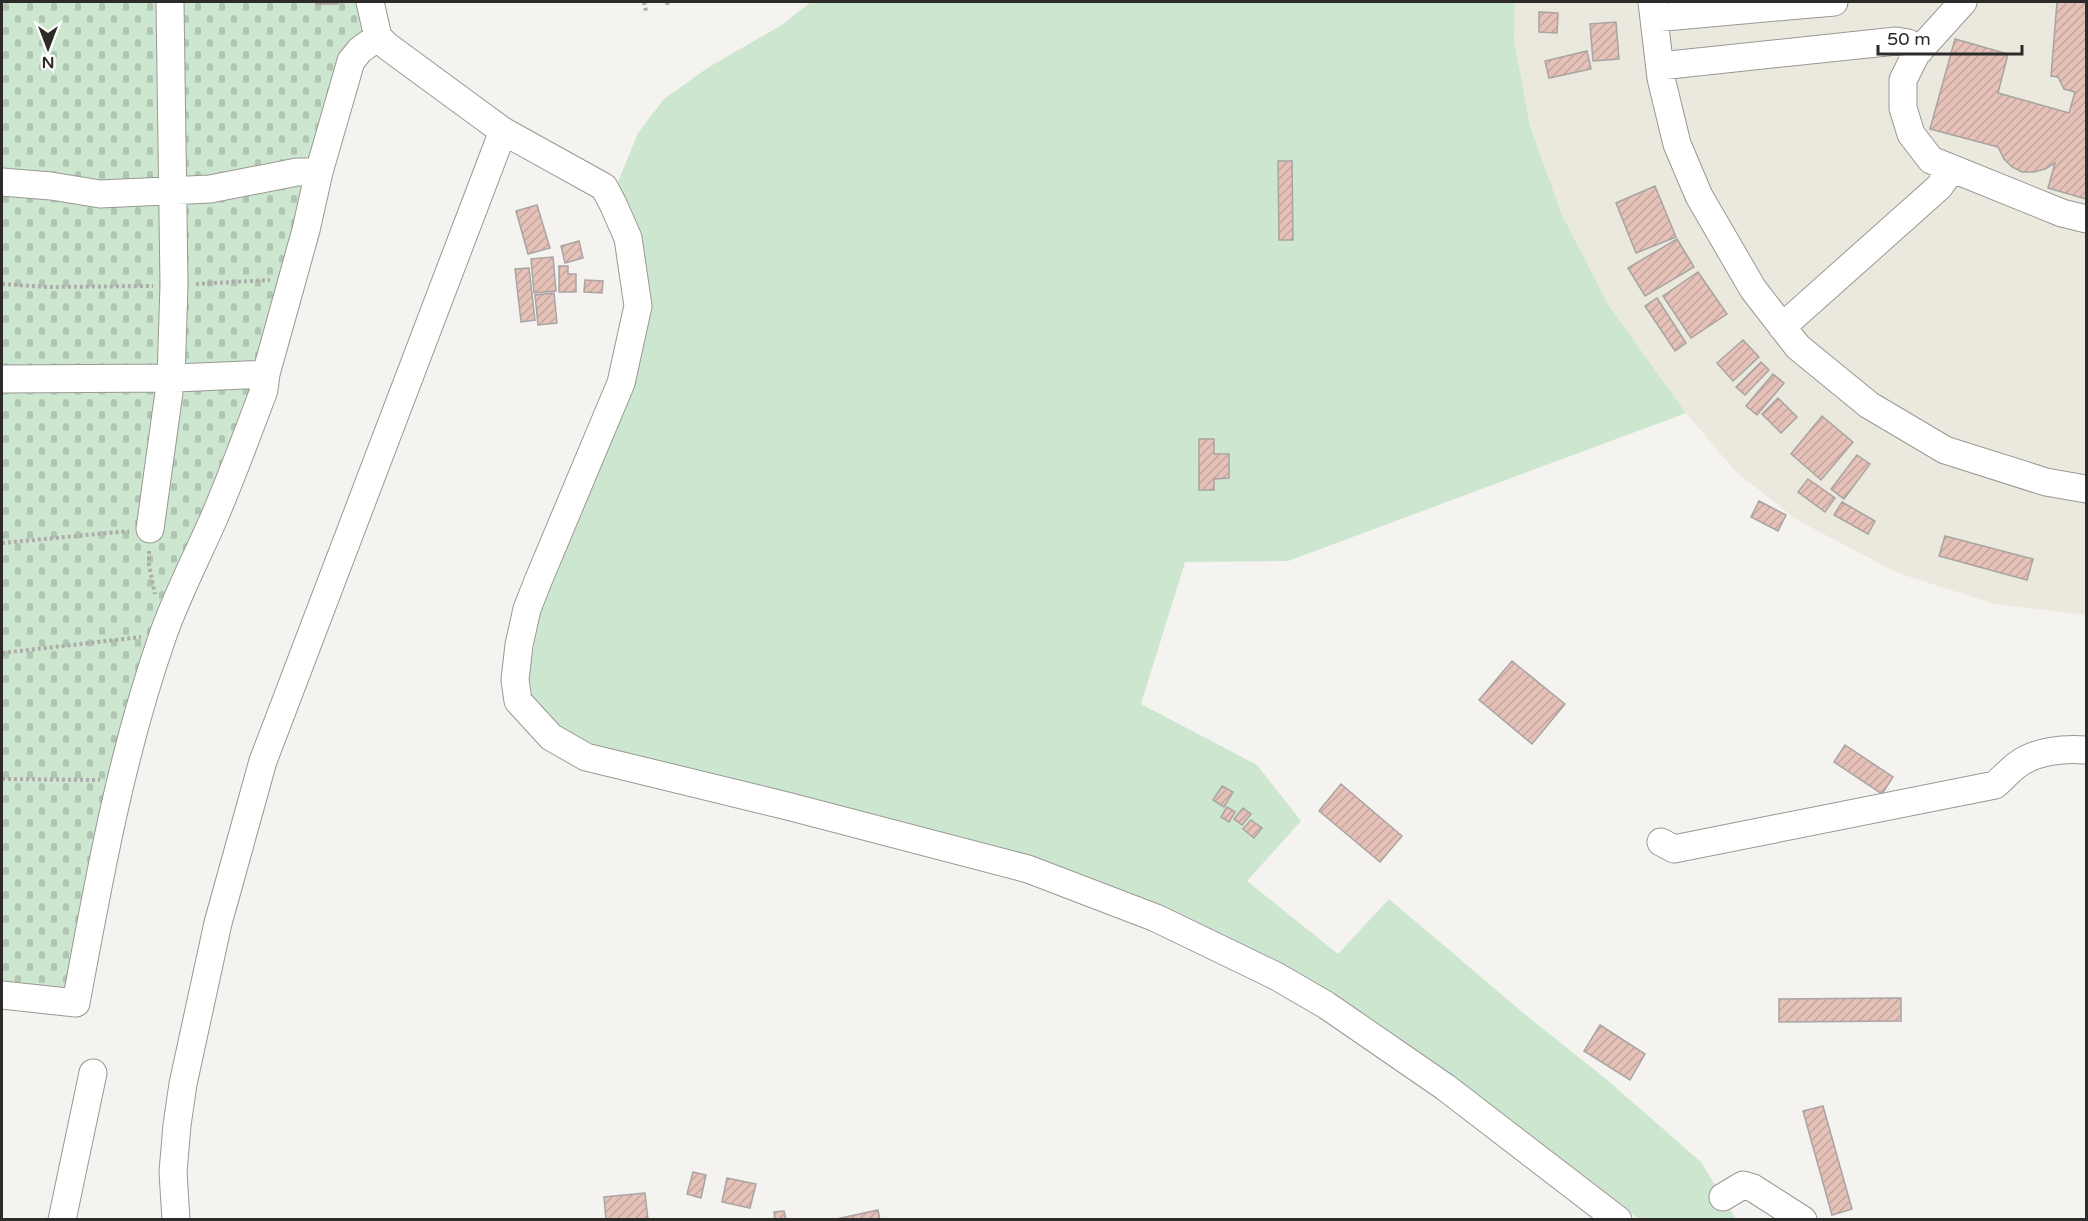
<svg xmlns="http://www.w3.org/2000/svg" width="2088" height="1221" viewBox="0 0 2088 1221" font-family="'Varela Round',sans-serif">
  <style>
    .built { fill: #ebe8dd }
    .green { fill: #cce6cf }
    .cemetery { fill: url(#cemetery-stones) }
    .building { fill: url(#building-hatch); stroke: #a8a4a3; stroke-width: 1.5 }
    .lines { fill: none; stroke-linecap: round; stroke-linejoin: round }
    .minor-casing { stroke: #999895; stroke-width: 29 }
    .path { stroke: #adaca9; stroke-width: 4; stroke-dasharray: 3 3; stroke-linecap: butt }
    .minor { stroke: #fff; stroke-width: 27 }
  </style>
  <defs>
    <pattern id="cemetery-stones" width="16" height="16" patternUnits="userSpaceOnUse" patternTransform="scale(1.5)"><rect width="16" height="16" fill="#cce6cf"/><path d="M2 7V4a2 2 0 0 1 4 0v3zM10 15v-3a2 2 0 0 1 4 0v3z" fill="#afc5b2"/></pattern>
    <pattern id="building-hatch" width="6" height="6" patternUnits="userSpaceOnUse" patternTransform="scale(1.5)"><rect width="6" height="6" fill="#e5c1b7"/><path d="M-1 1l2-2M0 6l6-6M5 7l2-2" fill="none" stroke="#c5a69e"/></pattern>
  </defs>
  <rect width="100%" height="100%" fill="#f4f3ef"/>
  <path class="built" d="M 1515,2 L 2086,2 L 2086,615 L 1994,604 L 1898,573 L 1797,520 L 1736,472 L 1686,413 L 1609,306 L 1562,215 L 1530,126 L 1514,39 Z"/>
  <path class="green" d="M 811,2 L 1515,2 L 1514,39 L 1530,126 L 1562,215 L 1609,306 L 1686,413 L 1288,561 L 1185,562 L 1141,704 L 1257,765 L 1301,821 L 1247,881 L 1338,954 L 1389,899 L 1527,1016 L 1606,1079 L 1701,1162 L 1736,1219 L 1639,1219 L 1453,1077 L 1379,1024 L 1333,993 L 794,794 L 591,744 L 559,726 L 530,695 L 528,680 L 540,612 L 643,338 L 652,307 L 645,260 L 640,235 L 618,182 L 638,133 L 664,99 L 709,67 L 782,25 Z"/>
  <path class="cemetery" d="M 2,2 L 370,2 L 360,50 L 306,230 L 182,587 L 76,1003 L 2,995 Z"/>
  <path class="building" d="M 316,2 L 338,2 L 338,4 L 316,4 Z
    M 2057,2 L 2086,2 L 2086,199 L 2048,188 L 2055,163 L 2045,169 L 2034,172 L 2022,172 L 2012,167 L 2004,159 L 1998,147 L 1930,129 L 1955,39 L 2008,54 L 1998,93 L 2069,113 L 2075,92 L 2064,89 L 2058,77 L 2051,76 Z
    M 1539,12 L 1558,13 L 1557,33 L 1539,32 Z
    M 1616,22 L 1619,59 L 1593,61 L 1590,24 Z
    M 1587,51 L 1591,69 L 1549,78 L 1545,61 Z
    M 1278,161 L 1292,161 L 1293,240 L 1279,240 Z
    M 1655,186 L 1676,237 L 1636,253 L 1616,203 Z
    M 537,205 L 550,248 L 528,254 L 516,211 Z
    M 1677,239 L 1694,267 L 1645,296 L 1628,268 Z
    M 579,241 L 583,258 L 565,263 L 561,246 Z
    M 553,257 L 556,291 L 534,293 L 531,259 Z
    M 559,266 L 568,266 L 568,274 L 576,274 L 576,292 L 559,292 Z
    M 529,268 L 535,320 L 521,322 L 515,269 Z
    M 1698,272 L 1727,314 L 1691,338 L 1663,296 Z
    M 585,280 L 603,281 L 602,293 L 584,292 Z
    M 554,293 L 557,323 L 538,325 L 535,295 Z
    M 1657,298 L 1686,343 L 1675,351 L 1645,306 Z
    M 1743,340 L 1759,357 L 1733,381 L 1717,363 Z
    M 1761,362 L 1769,370 L 1745,395 L 1736,387 Z
    M 1773,374 L 1784,383 L 1757,415 L 1746,406 Z
    M 1778,398 L 1797,417 L 1781,433 L 1762,414 Z
    M 1822,416 L 1853,442 L 1821,480 L 1791,454 Z
    M 1199,439 L 1214,439 L 1214,454 L 1229,454 L 1229,478 L 1214,479 L 1214,490 L 1199,490 Z
    M 1857,455 L 1870,464 L 1844,499 L 1831,489 Z
    M 1808,479 L 1835,498 L 1825,512 L 1798,492 Z
    M 1759,501 L 1786,515 L 1778,531 L 1751,517 Z
    M 1842,502 L 1875,521 L 1868,534 L 1834,515 Z
    M 1945,536 L 2033,559 L 2027,580 L 1939,556 Z
    M 1512,661 L 1565,704 L 1532,744 L 1479,700 Z
    M 1845,745 L 1893,777 L 1882,794 L 1834,762 Z
    M 1341,784 L 1402,836 L 1380,862 L 1319,811 Z
    M 1222,786 L 1233,792 L 1224,807 L 1213,800 Z
    M 1227,807 L 1235,812 L 1229,822 L 1221,817 Z
    M 1243,808 L 1251,814 L 1242,825 L 1234,819 Z
    M 1251,820 L 1262,828 L 1254,838 L 1243,829 Z
    M 1901,998 L 1901,1021 L 1779,1022 L 1779,999 Z
    M 1600,1025 L 1645,1054 L 1630,1080 L 1584,1051 Z
    M 1823,1106 L 1852,1209 L 1832,1215 L 1803,1111 Z
    M 693,1172 L 706,1175 L 701,1198 L 687,1194 Z
    M 727,1178 L 756,1184 L 750,1208 L 722,1202 Z
    M 645,1193 L 648,1220 L 606,1220 L 604,1197 Z
    M 878,1210 L 880,1220 L 832,1220 Z
    M 784,1211 L 786,1220 L 775,1220 L 774,1212 Z"/>
  <g class="lines">
    <g class="minor-casing">
      <path id="minor" d="M 370,2 L 378,37 L 387,46 L 503,131 L 604,187 L 613,204 L 628,238 L 638,306 L 621,383 L 538,581 L 527,609 L 519,645 L 515,680 L 518,701 L 551,737 L 586,757 L 791,807 L 1028,869 L 1156,918 L 1276,976 L 1326,1005 L 1445,1087 L 1618,1220
        M 1652,2 L 1661,78 L 1677,144 L 1699,196 L 1753,289 L 1798,347 L 1869,405 L 1945,450 L 2046,482 L 2086,489
        M 1963,2 L 1916,54 L 1903,80 L 1903,108 L 1911,134 L 1931,160 L 2062,213 L 2086,219
        M 1654,18 L 1834,2
        M 1660,66 L 1896,41 L 1908,43 L 1920,50
        M 2,182 L 51,186 L 100,194 L 210,189 L 297,172 L 319,172
        M 1782,327 L 1939,187 L 1952,169
        M 2,379 L 176,378 L 266,374
        M 150,529 L 171,378 L 174,285 L 170,2
        M 1661,842 L 1674,849 L 1995,785 C 2002,779 2009,771 2017,765 C 2035,751 2065,748 2086,750
        M 2,995 L 76,1003 C 99,879 121,755 163,635 C 177,595 197,557 214,518 C 232,476 248,433 264,390 L 266,374 L 306,230 L 319,172 L 351,61 L 360,50 L 378,37
        M 1723,1197 L 1743,1185 L 1753,1188 L 1803,1220
        M 62,1220 L 93,1073
        M 176,1220 L 173,1172 L 177,1125 L 183,1084 L 218,923 L 263,761 L 503,131"/>
    </g>
    <path class="path" d="M 644,2 L 646,11
      M 667,2 L 668,6
      M 2,284 L 47,287 L 153,286
      M 196,284 L 270,280
      M 2,543 L 129,531
      M 149,551 L 149,565 L 155,594
      M 2,653 L 141,637
      M 2,779 L 100,780"/>
    <use href="#minor" class="minor"/>
  </g>
  <rect width="2088" height="1221" fill="none" stroke="#2c2b2a" stroke-width="6"/>
  <g transform="translate(48 48) rotate(180)" stroke="#ffffff" stroke-width="4.5" paint-order="stroke">
  <path d="M0-4.5L10 22L0 15L-10 22Z" fill="#2c2b2a"/>
  <text y="-9" font-size="16" font-weight="bold" text-anchor="middle" fill="#2c2b2a">N</text>
  </g>
  <path d="M1878 45v9h144v-9" fill="none" stroke="#2c2b2a" stroke-width="3"/>
  <text x="1887" y="45" font-size="18" fill="#2c2b2a" stroke="#ffffff" stroke-width="4.5" paint-order="stroke">50 m</text>
</svg>
